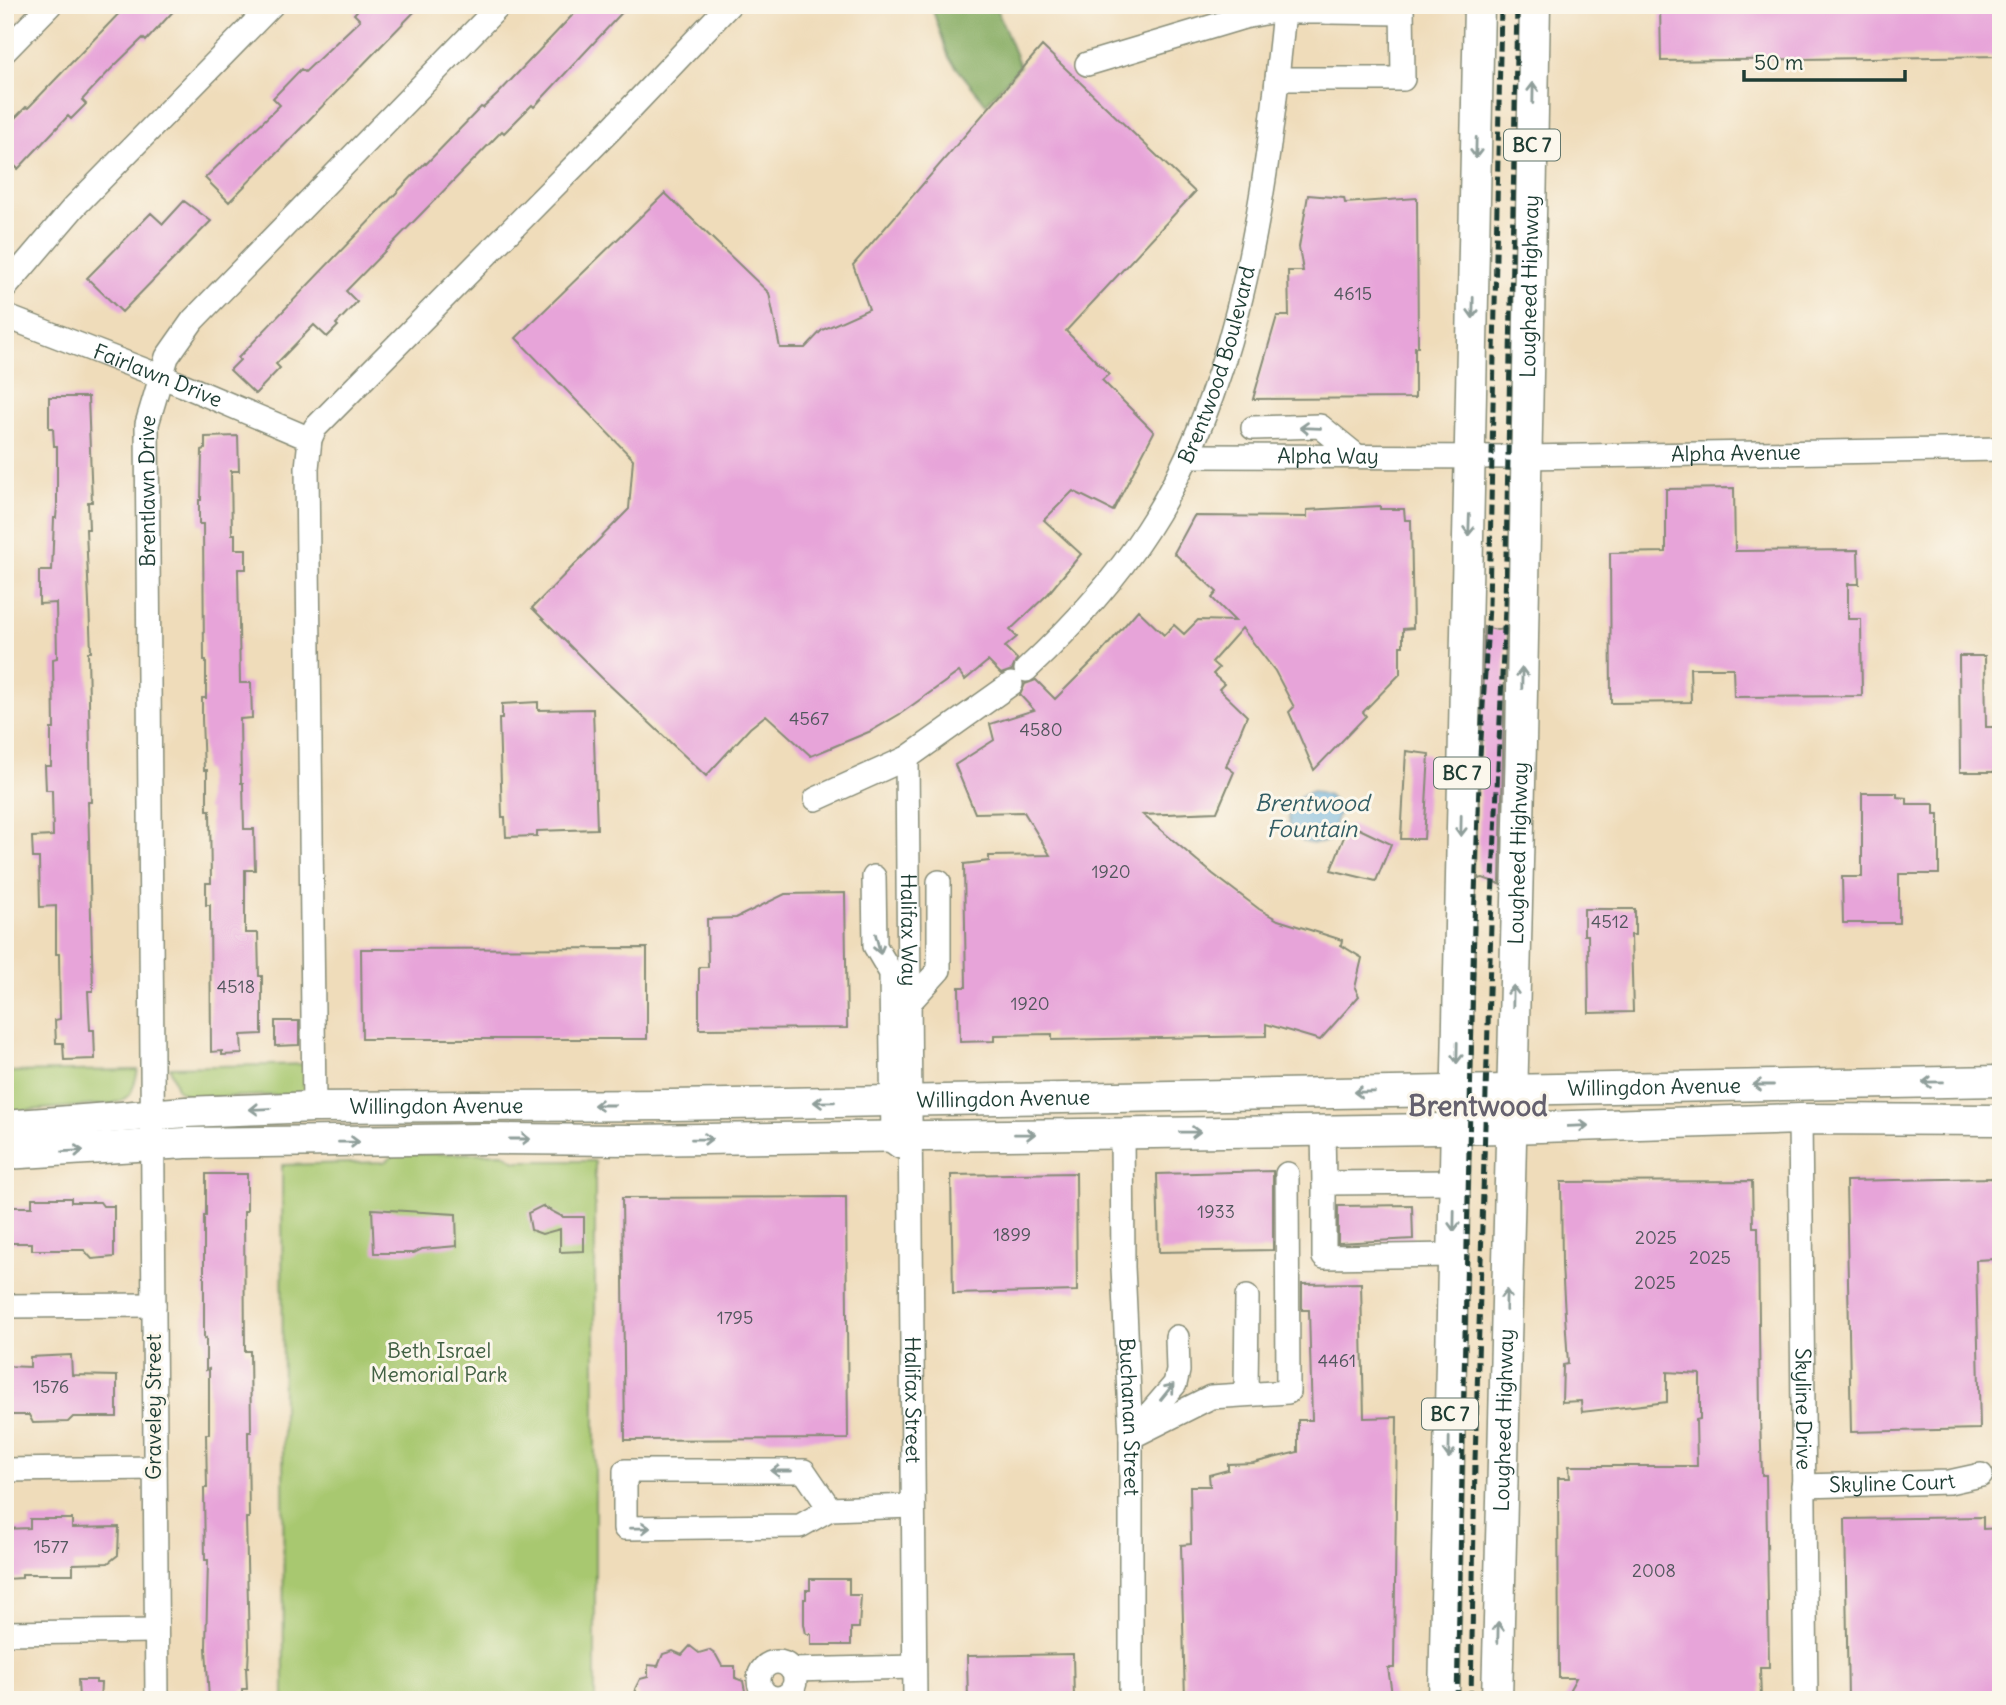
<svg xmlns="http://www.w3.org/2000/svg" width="2006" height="1705" viewBox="0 0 2006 1705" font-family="Delius,sans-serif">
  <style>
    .green { fill: #a8c870; stroke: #648252; stroke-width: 2 }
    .forest { fill: #86ac62; stroke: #52744b; stroke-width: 2 }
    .water { fill: #61aad8; stroke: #407486; stroke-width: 2 }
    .building { fill: #e7a4d9 }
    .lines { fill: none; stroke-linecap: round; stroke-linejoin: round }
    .minor-casing { stroke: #878c77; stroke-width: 26 }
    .major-casing { stroke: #878c77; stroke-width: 33 }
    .minor { stroke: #fff; stroke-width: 23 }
    .major { stroke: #fff; stroke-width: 30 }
    .rail { stroke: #1f3d34; stroke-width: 5; stroke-dasharray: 10 5; stroke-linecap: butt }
    .oneway { stroke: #8f9e9a }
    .labels { text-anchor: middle; stroke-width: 6; stroke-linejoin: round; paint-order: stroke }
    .number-label { font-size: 18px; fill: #51575d }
    .shield { fill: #fbf7ec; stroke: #61756b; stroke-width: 2 }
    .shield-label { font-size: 19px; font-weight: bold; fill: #1f3d34 }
    .street-label { font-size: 21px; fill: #1f3d34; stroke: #fbf7ec }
    .park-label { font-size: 21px; fill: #416043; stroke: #fbf7ec }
    .water-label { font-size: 23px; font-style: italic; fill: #335e65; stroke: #fbf7ec }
    .district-label { font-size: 28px; font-weight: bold; fill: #65616e; stroke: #fbf7ec }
  </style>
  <rect width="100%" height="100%" fill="#fbf7ec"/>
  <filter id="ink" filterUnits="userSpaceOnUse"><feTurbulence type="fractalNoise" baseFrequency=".0143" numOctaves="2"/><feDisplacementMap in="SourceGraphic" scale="14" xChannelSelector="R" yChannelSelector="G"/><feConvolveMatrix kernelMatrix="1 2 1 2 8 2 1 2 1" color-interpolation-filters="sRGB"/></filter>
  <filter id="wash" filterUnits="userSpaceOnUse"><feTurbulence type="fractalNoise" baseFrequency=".00686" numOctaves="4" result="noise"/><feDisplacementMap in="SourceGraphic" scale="28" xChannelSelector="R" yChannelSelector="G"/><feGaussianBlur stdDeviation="1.57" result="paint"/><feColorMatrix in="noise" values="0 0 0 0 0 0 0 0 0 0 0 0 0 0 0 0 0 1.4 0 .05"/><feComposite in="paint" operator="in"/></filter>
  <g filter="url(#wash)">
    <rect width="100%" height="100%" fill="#efdcba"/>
    <path class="green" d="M 313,1064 L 314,1094 L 191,1098 L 177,1089 L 170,1067 Z
      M 138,1070 C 133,1090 133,1098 111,1104 L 5,1112 L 5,1072 Z
      M 503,1153 L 516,1161 L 595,1161 L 595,1700 L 284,1700 L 282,1165 L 384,1162 L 397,1154 Z"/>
    <path class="forest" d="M 931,5 L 995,5 L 1020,66 L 986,104 L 949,58 Z"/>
    <path class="water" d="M 1312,791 L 1329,796 L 1340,809 L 1329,840 C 1292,858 1269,805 1312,791 Z"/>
    <g id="blocks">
      <path class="building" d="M 127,5 L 179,5 L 146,41 L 143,38 L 112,68 L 82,100 L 86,104 L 71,119 L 68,116 L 18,169 L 5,156 L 5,128 L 26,107 L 28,108 Z
        M 362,5 L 421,5 L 229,202 L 205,178 L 280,105 L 273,98 L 301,69 L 305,72 L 360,20 L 354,14 Z
        M 582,5 L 629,5 L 534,107 L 532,105 L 504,133 L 502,131 L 346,291 L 357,302 L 336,324 L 338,326 L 327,337 L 314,325 L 276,364 L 280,368 L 255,394 L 230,370 L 240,360 L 238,358 L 425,163 L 426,164 L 481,107 L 483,108 L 497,95 Z
        M 1660,5 L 2001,5 L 2001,56 L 1661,61 Z
        M 1042,46 L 1195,192 L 1066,331 L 1109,374 L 1102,380 L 1154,432 L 1113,511 L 1073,491 L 1044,520 L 1081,554 L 1048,594 L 1010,630 L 1017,637 L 1005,647 L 1017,659 L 1012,670 L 1001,674 L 988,661 L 965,680 L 959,672 L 900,714 L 871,731 L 811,756 L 766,715 L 750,728 L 706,776 L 602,678 L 532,608 L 629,509 L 633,459 L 516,338 L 665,193 L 769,293 L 780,348 L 805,348 L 822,330 L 869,309 L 853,265 Z
        M 1308,195 L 1344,198 L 1345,203 L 1417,198 L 1418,347 L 1415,347 L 1415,398 L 1253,399 L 1277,316 L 1289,316 L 1288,271 L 1303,271 L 1299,247 Z
        M 184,201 L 211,221 L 122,312 L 87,278 L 151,213 L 163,224 Z
        M 49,397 L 88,397 L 92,502 L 88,502 L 89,529 L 86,529 L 91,652 L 88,652 L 91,802 L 88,802 L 93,991 L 88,991 L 90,1030 L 94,1030 L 95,1059 L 64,1060 L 63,1043 L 56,1043 L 55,1020 L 60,1019 L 59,954 L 56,954 L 56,906 L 40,907 L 39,858 L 33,858 L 32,837 L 53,836 L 52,790 L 46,790 L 45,766 L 51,766 L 51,729 L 54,729 L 53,659 L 57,658 L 56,603 L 39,604 L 39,571 L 52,571 L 54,518 L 56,518 L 57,506 L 57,446 L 54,446 L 53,428 L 49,428 Z
        M 238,436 L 239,471 L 231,471 L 232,534 L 235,534 L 235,549 L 246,549 L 246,569 L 238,569 L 240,683 L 251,683 L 252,718 L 240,719 L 241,783 L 243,783 L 244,829 L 254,829 L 255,870 L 245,870 L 245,933 L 258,933 L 259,976 L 262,976 L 262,1034 L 241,1035 L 242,1054 L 222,1055 L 222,1051 L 211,1052 L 210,905 L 206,905 L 206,883 L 211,883 L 210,810 L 207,810 L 207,770 L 204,770 L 202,719 L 202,698 L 206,698 L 206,660 L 204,660 L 203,524 L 199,524 L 199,500 L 201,500 L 202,450 L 205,449 L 205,437 Z
        M 1734,488 L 1735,551 L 1858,550 L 1859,584 L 1848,584 L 1848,619 L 1861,619 L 1862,696 L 1734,697 L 1733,668 L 1690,668 L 1691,702 L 1611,703 L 1610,553 L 1666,552 L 1666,489 Z
        M 1380,506 L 1380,509 L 1404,509 L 1405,520 L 1411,520 L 1413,628 L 1403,629 L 1403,646 L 1400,646 L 1400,674 L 1363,712 L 1366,716 L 1314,770 L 1289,712 L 1294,707 L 1275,671 L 1242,628 L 1212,662 L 1219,668 L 1213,674 L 1224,684 L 1219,689 L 1247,716 L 1226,766 L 1234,772 L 1217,812 L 1143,815 L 1213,874 L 1259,909 L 1278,920 L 1342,940 L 1341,945 L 1362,958 L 1355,988 L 1359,996 L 1320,1040 L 1266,1024 L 1266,1036 L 1052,1040 L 1052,1034 L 994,1035 L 994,1041 L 960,1042 L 959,987 L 966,987 L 964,864 L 989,861 L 989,856 L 1050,855 L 1024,812 L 975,813 L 955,765 L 994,740 L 990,724 L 1034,710 L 1020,695 L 1025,684 L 1036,680 L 1055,699 L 1099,655 L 1138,610 L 1164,635 L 1174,625 L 1184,634 L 1198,620 L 1235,621 L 1212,598 L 1217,592 L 1174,553 L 1194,516 L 1307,517 L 1307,510 Z
        M 1484,627 L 1497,630 L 1506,629 L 1500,884 L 1483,878 L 1478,879 Z
        M 1959,656 L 1985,656 L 1986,727 L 1995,727 L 1996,772 L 1960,772 Z
        M 538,702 L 538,710 L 593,709 L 597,829 L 537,831 L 537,836 L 506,837 L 505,817 L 502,817 L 499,719 L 502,719 L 502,704 Z
        M 1406,751 L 1429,754 L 1424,839 L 1401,839 Z
        M 1862,793 L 1897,793 L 1897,797 L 1907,798 L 1907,804 L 1934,804 L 1934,814 L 1939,814 L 1939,874 L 1899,874 L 1899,923 L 1843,923 L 1842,877 L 1862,877 Z
        M 1349,824 L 1391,844 L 1376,881 L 1331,870 Z
        M 845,893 L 847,1028 L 699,1029 L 699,967 L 708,967 L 707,919 L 736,918 L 785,894 Z
        M 1584,909 L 1635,909 L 1635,935 L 1631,935 L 1633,1012 L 1589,1013 L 1588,935 L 1584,935 Z
        M 647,948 L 647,1039 L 362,1039 L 361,949 Z
        M 275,1021 L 299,1021 L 299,1045 L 275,1046 Z
        M 1273,1171 L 1273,1250 L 1159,1252 L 1157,1174 Z
        M 1076,1173 L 1077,1291 L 953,1294 L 951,1175 Z
        M 206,1174 L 247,1174 L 247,1211 L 244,1211 L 245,1351 L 250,1351 L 251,1432 L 248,1432 L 249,1518 L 246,1518 L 249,1648 L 248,1667 L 246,1667 L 247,1689 L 242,1689 L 242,1700 L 209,1700 L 206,1648 L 208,1560 L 205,1560 L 204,1488 L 207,1488 L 206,1434 L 209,1434 L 209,1369 L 206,1370 L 206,1338 L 204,1339 L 204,1216 L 206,1216 Z
        M 1993,1178 L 1995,1259 L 1976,1260 L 1980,1429 L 1851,1432 L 1846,1181 Z
        M 1752,1181 L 1753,1227 L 1758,1227 L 1760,1418 L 1762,1475 L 1766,1475 L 1769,1668 L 1760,1668 L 1761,1700 L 1564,1700 L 1576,1678 L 1559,1678 L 1558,1478 L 1570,1478 L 1569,1466 L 1697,1466 L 1696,1420 L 1700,1419 L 1700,1374 L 1667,1372 L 1667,1402 L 1582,1412 L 1581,1401 L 1562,1402 L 1563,1365 L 1568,1364 L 1562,1265 L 1561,1182 Z
        M 846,1197 L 848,1439 L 625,1440 L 622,1198 Z
        M 32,1198 L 71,1198 L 71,1202 L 100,1202 L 103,1206 L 114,1206 L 114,1257 L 92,1259 L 84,1250 L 32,1250 L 32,1243 L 5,1243 L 5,1207 L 32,1207 Z
        M 1412,1205 L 1413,1239 L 1338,1243 L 1338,1206 Z
        M 542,1206 L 563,1217 L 584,1217 L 584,1251 L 560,1252 L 560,1229 L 542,1234 L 531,1230 L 528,1213 Z
        M 372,1209 L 456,1214 L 457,1246 L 422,1249 L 414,1253 L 374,1253 Z
        M 1361,1283 L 1364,1418 L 1397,1417 L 1394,1668 L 1388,1668 L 1393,1700 L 1185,1700 L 1181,1545 L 1191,1544 L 1190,1486 L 1210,1486 L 1209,1475 L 1228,1470 L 1228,1464 L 1253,1463 L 1298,1452 L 1298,1420 L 1312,1420 L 1309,1310 L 1302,1310 L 1302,1284 Z
        M 71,1355 L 72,1375 L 117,1376 L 117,1417 L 73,1417 L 68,1422 L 33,1423 L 29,1415 L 8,1415 L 5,1405 L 5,1366 L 30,1367 L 30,1357 Z
        M 1983,1517 L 1983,1529 L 2001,1528 L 2001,1700 L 1848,1700 L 1845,1519 Z
        M 30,1519 L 72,1519 L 72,1528 L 119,1527 L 118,1555 L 108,1563 L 73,1564 L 73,1574 L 22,1574 L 22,1578 L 5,1579 L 5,1529 L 30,1528 Z
        M 810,1579 L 849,1579 L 849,1595 L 861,1595 L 859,1628 L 851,1628 L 851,1645 L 811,1645 L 811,1634 L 806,1634 L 804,1624 L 804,1599 L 806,1599 L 806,1590 L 810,1590 Z
        M 690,1646 L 699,1653 L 709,1650 L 716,1655 L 722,1666 L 735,1666 L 735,1678 L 743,1681 L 745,1691 L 743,1700 L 640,1700 L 635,1689 L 640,1679 L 648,1677 L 648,1665 L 658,1666 L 663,1654 L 673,1651 L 682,1655 Z
        M 1073,1654 L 1074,1700 L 968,1700 L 967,1656 Z
        M 78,1680 L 96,1680 L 96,1683 L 101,1683 L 100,1700 L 79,1700 Z"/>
    </g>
  </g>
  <g filter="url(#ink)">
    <use href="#blocks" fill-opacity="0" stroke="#878c77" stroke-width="2"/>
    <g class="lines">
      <g class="minor-casing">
        <g id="minor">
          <path d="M 1329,5 L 1328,12 L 1401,13"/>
          <path d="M 5,51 L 50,5"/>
          <path d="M 1087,64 L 1244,17 L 1269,12 L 1328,12"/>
          <path d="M 1277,79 L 1403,79 L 1402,5"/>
          <path d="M 5,288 L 74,207 L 272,5"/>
          <path id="s1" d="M 5,316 L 183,385 L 310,439"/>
          <path d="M 1253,428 L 1320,426 L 1357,456"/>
          <path id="s2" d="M 1188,456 L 1525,457 L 2001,449"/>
          <path id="s3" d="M 1026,670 C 1072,627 1113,583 1147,530 C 1230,402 1261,229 1277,79 C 1279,55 1283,30 1284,5"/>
          <path id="s4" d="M 907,758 L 915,1700"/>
          <path d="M 816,799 L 907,758 L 1011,684"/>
          <path d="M 874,877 L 875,946 L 891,973 L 893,1142 L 900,1147"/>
          <path d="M 909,1003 L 939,970 L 939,882"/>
          <path d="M 314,1107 L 307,468 L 310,439 L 315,428 L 611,129 L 729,5"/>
          <path id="s5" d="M 1800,1119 L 1806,1700"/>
          <path d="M 1323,1130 L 1324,1183"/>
          <path id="s6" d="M 1122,1133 L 1123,1267 L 1131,1437 L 1131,1700"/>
          <path d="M 1454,1255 L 1324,1257 L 1324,1183 L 1455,1182"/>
          <path d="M 5,1306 L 154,1305"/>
          <path d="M 1246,1394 L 1247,1297"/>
          <path d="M 1139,1426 L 1175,1384 L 1178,1371 L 1177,1337"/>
          <path d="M 1131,1437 L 1211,1397 L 1288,1392 L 1287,1174"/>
          <path d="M 5,1470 L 155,1468"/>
          <path id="s7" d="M 1803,1486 L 1949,1482 L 1981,1475"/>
          <path d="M 830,1509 L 804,1471 L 625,1471 L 625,1528 L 800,1526 L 830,1509 L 912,1506"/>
          <path d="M 5,1633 L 156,1631"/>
          <circle cx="777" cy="1680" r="18"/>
          <path d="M 792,1670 L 914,1667"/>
          <path id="s8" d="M 157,1700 L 147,424 L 167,357 L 193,320 L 500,5"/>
        </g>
      </g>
      <g class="major-casing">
        <g id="major">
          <path id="s9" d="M 5,1126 L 186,1112 L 314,1107 L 672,1105 L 2001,1081"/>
          <path d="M 5,1154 L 186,1143 L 484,1139 L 634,1140 L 1510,1128 L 1800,1119 L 2001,1120"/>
          <path d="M 1444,1700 L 1479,5"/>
          <path id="s10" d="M 1497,1700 L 1521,743 L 1535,5"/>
        </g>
      </g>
      <use href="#minor" class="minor"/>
      <use href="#major" class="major"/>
      <path class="rail" d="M 1457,1700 L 1474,923 L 1480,756 L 1489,606 L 1501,5
        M 1471,1700 L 1475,1461 L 1491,925 L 1505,607 L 1517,5"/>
    </g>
    <defs><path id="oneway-shaft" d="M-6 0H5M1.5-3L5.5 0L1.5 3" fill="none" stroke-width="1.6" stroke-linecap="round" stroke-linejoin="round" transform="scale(1.75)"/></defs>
    <g class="oneway">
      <use href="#oneway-shaft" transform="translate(1533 93) rotate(-89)"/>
      <use href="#oneway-shaft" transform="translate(1476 148) rotate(91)"/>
      <use href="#oneway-shaft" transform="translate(1473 308) rotate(91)"/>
      <use href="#oneway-shaft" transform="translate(1310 428) rotate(-178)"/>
      <use href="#oneway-shaft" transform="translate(1469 525) rotate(92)"/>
      <use href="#oneway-shaft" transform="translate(1522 678) rotate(-89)"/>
      <use href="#oneway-shaft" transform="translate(1461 826) rotate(91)"/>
      <use href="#oneway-shaft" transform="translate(878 944) rotate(76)"/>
      <use href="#oneway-shaft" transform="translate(1513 996) rotate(-89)"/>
      <use href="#oneway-shaft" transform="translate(1457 1053) rotate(91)"/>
      <use href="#oneway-shaft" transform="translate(1933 1082) rotate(179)"/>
      <use href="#oneway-shaft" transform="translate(1763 1085) rotate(180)"/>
      <use href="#oneway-shaft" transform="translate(1364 1092) rotate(179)"/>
      <use href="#oneway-shaft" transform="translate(824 1102) rotate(179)"/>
      <use href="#oneway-shaft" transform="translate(604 1105) rotate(180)"/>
      <use href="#oneway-shaft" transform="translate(260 1109) rotate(178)"/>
      <use href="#oneway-shaft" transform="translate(1578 1126) rotate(-2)"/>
      <use href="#oneway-shaft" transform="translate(1190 1132) rotate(-1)"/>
      <use href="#oneway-shaft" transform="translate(1025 1134) rotate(-1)"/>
      <use href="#oneway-shaft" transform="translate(520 1139)"/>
      <use href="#oneway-shaft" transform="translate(702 1139) rotate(-1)"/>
      <use href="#oneway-shaft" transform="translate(349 1142) rotate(-1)"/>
      <use href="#oneway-shaft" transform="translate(73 1151) rotate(-3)"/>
      <use href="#oneway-shaft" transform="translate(1454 1221) rotate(91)"/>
      <use href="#oneway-shaft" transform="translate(1506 1300) rotate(-89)"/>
      <use href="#oneway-shaft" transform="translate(1167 1392) rotate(-51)"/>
      <use href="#oneway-shaft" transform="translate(1449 1448) rotate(91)"/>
      <use href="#oneway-shaft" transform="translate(781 1471) rotate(-180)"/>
      <use href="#oneway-shaft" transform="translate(640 1528) rotate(-1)"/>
      <use href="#oneway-shaft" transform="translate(1498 1632) rotate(-89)"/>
    </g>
  </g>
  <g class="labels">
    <g class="number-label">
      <text x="1353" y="300">4615</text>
      <text x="809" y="725">4567</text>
      <text x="1041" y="736">4580</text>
      <text x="1111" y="878">1920</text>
      <text x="1610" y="928">4512</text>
      <text x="236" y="993">4518</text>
      <text x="1030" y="1010">1920</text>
      <text x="1216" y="1218">1933</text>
      <text x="1012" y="1241">1899</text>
      <text x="1656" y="1244">2025</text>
      <text x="1710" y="1264">2025</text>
      <text x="1655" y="1289">2025</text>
      <text x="735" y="1324">1795</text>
      <text x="1337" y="1367">4461</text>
      <text x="51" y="1393">1576</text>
      <text x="51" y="1553">1577</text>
      <text x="1654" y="1577">2008</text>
    </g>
    <g class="shield">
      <rect x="1504" y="129.5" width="56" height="31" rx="5"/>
      <rect x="1434" y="757.5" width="56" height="31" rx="5"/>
      <rect x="1422" y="1398.5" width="56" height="31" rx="5"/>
    </g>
    <g class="shield-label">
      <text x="1532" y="152">BC 7</text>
      <text x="1462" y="780">BC 7</text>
      <text x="1450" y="1421">BC 7</text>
    </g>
    <g class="street-label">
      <text dy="7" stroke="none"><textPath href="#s10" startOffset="1414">Lougheed Highway</textPath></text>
      <text dy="7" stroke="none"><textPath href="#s3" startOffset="366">Brentwood Boulevard</textPath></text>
      <text dy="7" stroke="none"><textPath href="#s1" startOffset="164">Fairlawn Drive</textPath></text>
      <text dy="7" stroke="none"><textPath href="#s2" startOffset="548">Alpha Avenue</textPath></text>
      <text dy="7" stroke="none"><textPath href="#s2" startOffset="140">Alpha Way</textPath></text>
      <text dy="7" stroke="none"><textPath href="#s8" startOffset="1209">Brentlawn Drive</textPath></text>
      <text dy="7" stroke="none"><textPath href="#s10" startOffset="847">Lougheed Highway</textPath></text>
      <text dy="7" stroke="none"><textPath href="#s4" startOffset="172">Halifax Way</textPath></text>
      <text dy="7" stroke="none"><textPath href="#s9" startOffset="1650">Willingdon Avenue</textPath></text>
      <text dy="7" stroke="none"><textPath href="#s9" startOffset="999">Willingdon Avenue</textPath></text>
      <text dy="7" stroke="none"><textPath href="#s9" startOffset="432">Willingdon Avenue</textPath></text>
      <text dy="7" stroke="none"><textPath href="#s4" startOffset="642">Halifax Street</textPath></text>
      <text transform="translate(154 1407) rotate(-90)" y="7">Graveley Street</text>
      <text dy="7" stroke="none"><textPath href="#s5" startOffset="290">Skyline Drive</textPath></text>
      <text dy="7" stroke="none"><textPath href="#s6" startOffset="284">Buchanan Street</textPath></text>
      <text dy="7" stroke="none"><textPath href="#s10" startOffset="280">Lougheed Highway</textPath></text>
      <text dy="7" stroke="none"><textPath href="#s7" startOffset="89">Skyline Court</textPath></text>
    </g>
    <g class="park-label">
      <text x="439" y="1358">Beth Israel<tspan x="439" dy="24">Memorial Park</tspan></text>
    </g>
    <g class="water-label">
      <text x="1312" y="811">Brentwood<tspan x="1312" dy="26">Fountain</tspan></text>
    </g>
    <g class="district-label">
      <text x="1478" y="1116">Brentwood</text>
    </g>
  </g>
  <rect width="2006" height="1705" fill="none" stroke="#fbf7ec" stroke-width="28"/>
  <path d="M1744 70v10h161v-10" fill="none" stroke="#1f3d34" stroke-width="3.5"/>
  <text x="1754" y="70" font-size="21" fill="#1f3d34" stroke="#fbf7ec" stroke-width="5" paint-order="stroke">50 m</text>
</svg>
